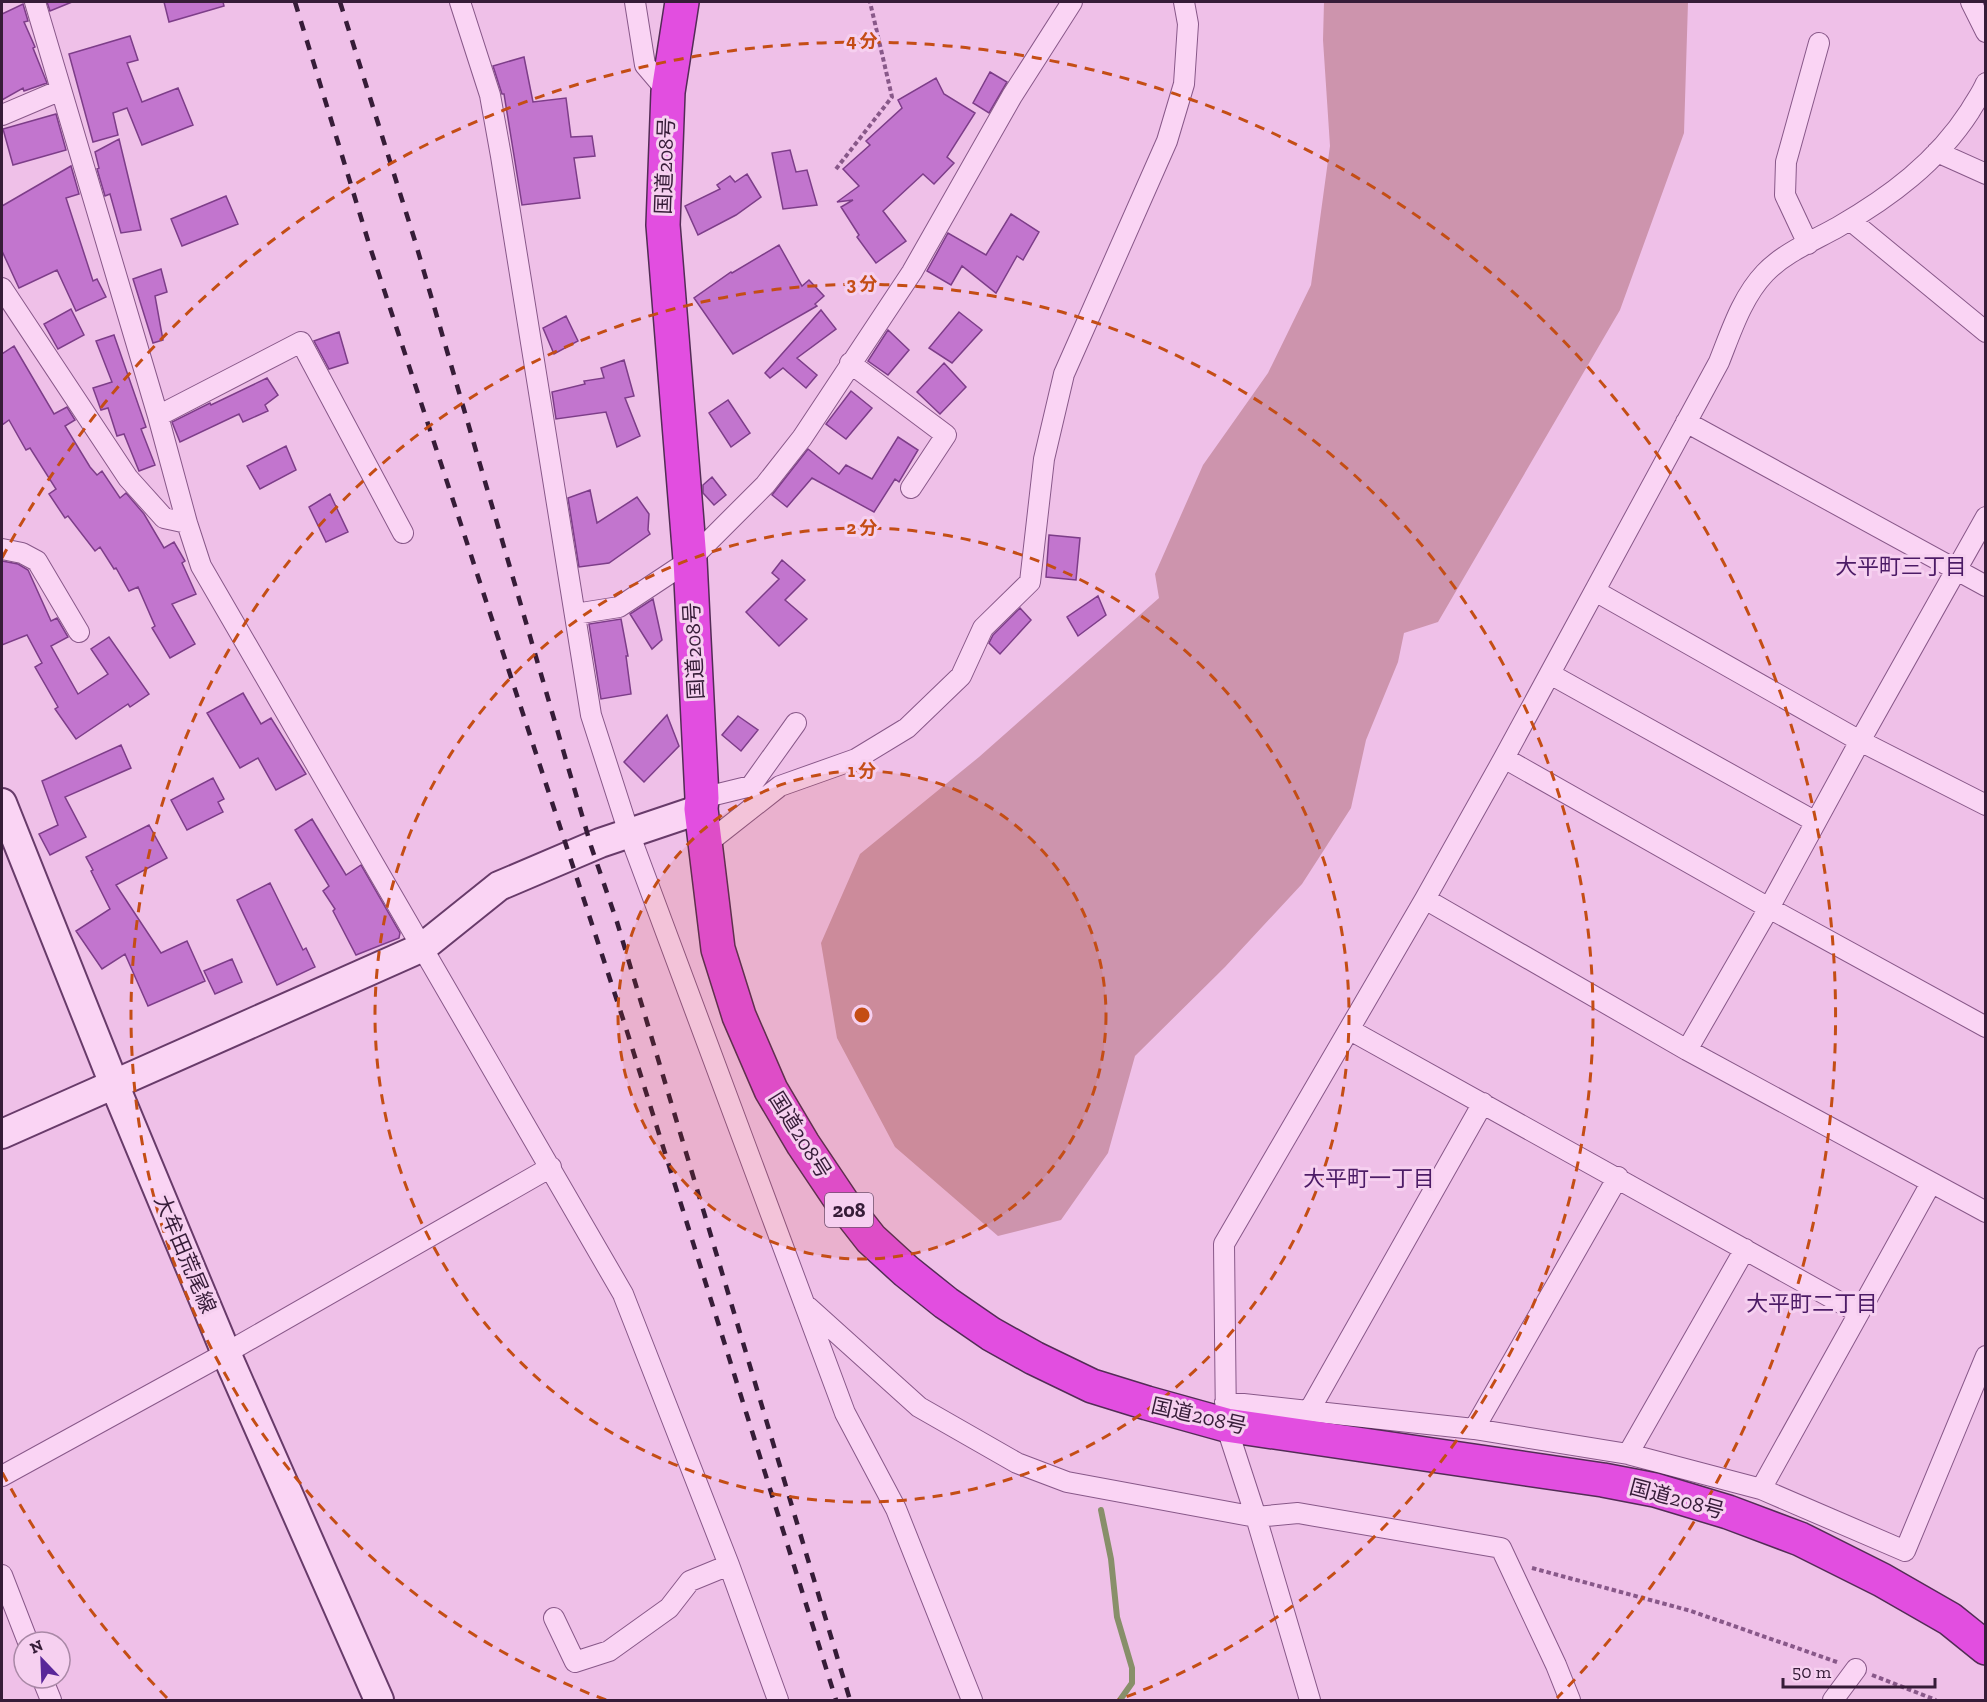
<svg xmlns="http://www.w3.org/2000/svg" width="1987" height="1702" viewBox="0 0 1987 1702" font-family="'Zilla Slab','Noto Sans JP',serif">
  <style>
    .green { fill: #cd94ad }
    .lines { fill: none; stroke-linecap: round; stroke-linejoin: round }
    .stream { stroke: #888f6a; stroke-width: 6 }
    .building { fill: #c275ce; stroke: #7d3d89; stroke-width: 1.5 }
    .street-casing { stroke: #885889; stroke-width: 22 }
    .secondary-casing { stroke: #683b6a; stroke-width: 32 }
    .highway-casing { stroke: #532c56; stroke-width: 36 }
    .path { stroke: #885889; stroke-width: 4; stroke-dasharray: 4.5 3; stroke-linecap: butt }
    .street { stroke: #fad4f4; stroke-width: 20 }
    .secondary { stroke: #fad4f4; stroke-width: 28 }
    .highway { stroke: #e24ee0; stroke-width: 33 }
    .rail { stroke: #361c38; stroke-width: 4.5; stroke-dasharray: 10 10; stroke-linecap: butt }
    .ring { fill: none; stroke: #c44d15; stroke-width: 3; stroke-dasharray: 10 8 }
    .labels { text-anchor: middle; stroke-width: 6; stroke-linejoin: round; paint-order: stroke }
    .shield { fill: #f6d0f0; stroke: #70526f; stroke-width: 1.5 }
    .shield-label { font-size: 20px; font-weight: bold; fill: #361c38 }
    .street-label { font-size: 21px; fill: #361c38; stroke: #f6d0f0 }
    .neighbourhood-label { font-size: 22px; fill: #4c1b66; stroke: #f6d0f0 }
    .centre { fill: #c44d15; stroke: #f6d0f0; stroke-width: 3 }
    .ring-label { font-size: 18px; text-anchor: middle; font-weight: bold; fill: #c44d15; stroke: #f6d0f0; stroke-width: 6; stroke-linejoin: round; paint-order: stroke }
  </style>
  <rect width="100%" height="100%" fill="#efc0e8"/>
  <path class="green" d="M 1324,2 L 1688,2 L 1684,133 L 1620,310 L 1438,622 L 1404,633 L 1398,662 L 1366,740 L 1351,808 L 1302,884 L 1225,967 L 1135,1056 L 1108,1153 L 1061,1220 L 998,1236 L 895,1147 L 837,1038 L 821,943 L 860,854 L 979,757 L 1159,598 L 1155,574 L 1203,465 L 1268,373 L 1311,285 L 1330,146 L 1323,40 Z"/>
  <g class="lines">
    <path class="stream" d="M 1101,1510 L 1111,1559 L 1117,1617 L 1132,1668 L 1132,1683 L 1120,1700"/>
  </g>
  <path class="building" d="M 47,2 L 72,2 L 50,11 Z
    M 164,2 L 223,2 L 224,6 L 169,22 Z
    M 23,4 L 28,21 L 24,22 L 35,47 L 33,48 L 47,83 L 24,91 L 23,88 L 2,100 L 2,14 Z
    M 130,36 L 138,60 L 127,63 L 142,102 L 178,88 L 193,125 L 142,145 L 127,108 L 113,113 L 118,135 L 93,142 L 69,54 Z
    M 524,57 L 533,102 L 566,98 L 571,137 L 592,136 L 595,156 L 574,158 L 580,198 L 522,205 L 504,94 L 502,94 L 493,66 Z
    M 990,72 L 1007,82 L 989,113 L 973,103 Z
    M 936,78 L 944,94 L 975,113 L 947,157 L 954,163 L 934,184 L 923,174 L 883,211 L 906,241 L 876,263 L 857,237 L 859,235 L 841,207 L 853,200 L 837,202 L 859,186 L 843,169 L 870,145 L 866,141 L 902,108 L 898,100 Z
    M 56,114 L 66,150 L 13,165 L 3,129 Z
    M 119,139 L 141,230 L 121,233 L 110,194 L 105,196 L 97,169 L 99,168 L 95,152 Z
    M 790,150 L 796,172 L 807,170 L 817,205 L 783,209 L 772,153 Z
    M 71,166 L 79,194 L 66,198 L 93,281 L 97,279 L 106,297 L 76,311 L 57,270 L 19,288 L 2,251 L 2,206 Z
    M 747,174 L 761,197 L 736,215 L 698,235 L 685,206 L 720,189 L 717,185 L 730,176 L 735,182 Z
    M 226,196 L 238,224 L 182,246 L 171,219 Z
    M 1011,214 L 1039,232 L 1023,260 L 1017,256 L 996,293 L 962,266 L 951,285 L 927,271 L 948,233 L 986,255 Z
    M 779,245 L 802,286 L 809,280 L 824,296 L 815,304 L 817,306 L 733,354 L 694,298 L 731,272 L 732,273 Z
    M 161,269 L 167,292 L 155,296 L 163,340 L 153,343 L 133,279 Z
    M 71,309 L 84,335 L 58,349 L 44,324 Z
    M 821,310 L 836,329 L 797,358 L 817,375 L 806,388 L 783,368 L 770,378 L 765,373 Z
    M 959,312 L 982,330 L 952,363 L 929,348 Z
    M 566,316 L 578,341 L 554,354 L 543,328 Z
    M 888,330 L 909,350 L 888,375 L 868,361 Z
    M 339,332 L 348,363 L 329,369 L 314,341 Z
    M 114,335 L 146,427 L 141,429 L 155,465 L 139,471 L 124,434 L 117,436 L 108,408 L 101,410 L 93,388 L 112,382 L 96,341 Z
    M 14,346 L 54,414 L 67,407 L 75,420 L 65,426 L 90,467 L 97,475 L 102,471 L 120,498 L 126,493 L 144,514 L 164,548 L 174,542 L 185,561 L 182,563 L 196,594 L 172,604 L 195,644 L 170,658 L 152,628 L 155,626 L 138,587 L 129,591 L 116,568 L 114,569 L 100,547 L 95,551 L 68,516 L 65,518 L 49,494 L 56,489 L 30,448 L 26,450 L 9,420 L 2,425 L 2,354 Z
    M 624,360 L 634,396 L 625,398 L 640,436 L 617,447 L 606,412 L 556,419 L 552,392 L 585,384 L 584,381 L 604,378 L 601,368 Z
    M 944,363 L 966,387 L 940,414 L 917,392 Z
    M 267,378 L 278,395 L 265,405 L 268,411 L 243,422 L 239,414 L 180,442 L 172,422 L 210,403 L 211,405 Z
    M 851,391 L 872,408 L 846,439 L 826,424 Z
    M 728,400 L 750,433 L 731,447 L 709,413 Z
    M 898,437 L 918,450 L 899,482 L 895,479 L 874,512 L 812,478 L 787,507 L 772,495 L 808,449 L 839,474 L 846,465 L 872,479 Z
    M 286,446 L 296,470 L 260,489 L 247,466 Z
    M 712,477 L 726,495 L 714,505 L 703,493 L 703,485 Z
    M 590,490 L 597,523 L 637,497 L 649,514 L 648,530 L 650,534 L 609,563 L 579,567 L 568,498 Z
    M 330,494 L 348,532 L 326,542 L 309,507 Z
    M 1049,535 L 1080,538 L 1076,580 L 1046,577 Z
    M 782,560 L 805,580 L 785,600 L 807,619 L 779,646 L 746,612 L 779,579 L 772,573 Z
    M 2,561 L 18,564 L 28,570 L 51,621 L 57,618 L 68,637 L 51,646 L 78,694 L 108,674 L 91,649 L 109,637 L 149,694 L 130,707 L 128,704 L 76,739 L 55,709 L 58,707 L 35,667 L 42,663 L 27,635 L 2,645 Z
    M 1098,596 L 1106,615 L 1078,636 L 1067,617 Z
    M 653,599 L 662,640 L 652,649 L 630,614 Z
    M 1020,608 L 1031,620 L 1000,654 L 989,643 L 993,635 Z
    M 621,619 L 628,656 L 626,656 L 631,694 L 601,699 L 589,624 Z
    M 243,693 L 261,724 L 271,718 L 306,774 L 276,790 L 258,758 L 240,768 L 207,713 Z
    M 667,715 L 679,746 L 644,782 L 624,762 Z
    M 738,716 L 758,730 L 741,751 L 722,735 Z
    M 121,745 L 131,768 L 65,797 L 86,837 L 50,855 L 39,834 L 58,825 L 42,781 Z
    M 213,778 L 224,799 L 218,802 L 223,812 L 187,830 L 171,800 Z
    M 312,819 L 346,875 L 361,865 L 400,933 L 399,938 L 356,955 L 333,911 L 335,909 L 323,891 L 329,886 L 295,830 Z
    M 149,825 L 167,858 L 116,885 L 161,953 L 187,941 L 205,981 L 148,1006 L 125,954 L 102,969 L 76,931 L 110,909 L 91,871 L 93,870 L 86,857 Z
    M 270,883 L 303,950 L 306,948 L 315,967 L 277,985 L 237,900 Z
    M 232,959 L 242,982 L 215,994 L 204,971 Z"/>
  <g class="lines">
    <g class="street-casing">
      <path id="street" d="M 35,2 L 158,416 L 187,523 L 201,566 L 623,1294 L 729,1565 L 778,1700
        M 460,2 L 490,95 L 501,156 L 591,715 L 629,833 L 845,1413 L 896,1509 L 972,1700
        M 635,2 L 645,65 L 668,92
        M 1971,2 L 1986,32
        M 2,115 L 61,90
        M 1937,152 L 1986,174
        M 1850,220 L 1986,332
        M 1808,244 L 1785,195 L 1786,162 L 1819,43
        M 2,288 L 128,478 L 164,518 L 187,523
        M 850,363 L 946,435 L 911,488
        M 158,416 L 301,342 L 403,533
        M 1686,422 L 1986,586
        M 2,549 L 22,553 L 37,561 L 79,632
        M 1595,591 L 1860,741 L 1986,805
        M 575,614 L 619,607 L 690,560 L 765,485 L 802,438 L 912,272 L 1012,96 L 1072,2
        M 1550,674 L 1816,822
        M 1504,758 L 1769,908 L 1986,1027
        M 702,798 L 751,786 L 796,723
        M 705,845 L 780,786 L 856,759 L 907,728 L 961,676 L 983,628 L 1030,582 L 1044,459 L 1064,374 L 1167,141 L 1184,84 L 1188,24 L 1184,2
        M 1425,899 L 1687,1050 L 1986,1212
        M 1350,1030 L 1859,1313 L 1761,1489
        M 1687,1050 L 1769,908 L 1860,741 L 1986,517
        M 808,1307 L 919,1407 L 1017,1463 L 1067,1482 L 1256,1517 L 1298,1513 L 1501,1548 L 1556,1665 L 1570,1700
        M 1859,1313 L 1931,1183
        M 1225,1402 L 1474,1429 L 1628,1454 L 1761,1489 L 1905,1551 L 1986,1356
        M 1309,1411 L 1483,1103
        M 1474,1429 L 1618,1177
        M 1628,1454 L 1745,1249
        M 2,1476 L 226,1353 L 551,1167
        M 2,1575 L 28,1642
        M 554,1618 L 575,1662 L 609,1651 L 669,1608 L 690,1581 L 729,1565
        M 42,1678 L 51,1700
        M 1310,1700 L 1256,1517 L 1226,1425 L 1224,1244 L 1425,899 L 1504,758 L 1719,362 C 1731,332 1742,297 1765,273 C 1784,253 1813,241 1838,227 C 1890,197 1937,162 1970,111 C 1975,102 1982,93 1986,83
        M 1833,1700 L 1856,1669"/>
    </g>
    <g class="secondary-casing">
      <path id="secondary" d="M 2,803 L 114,1084 L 226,1353 L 379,1700
        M 2,1134 L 423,947 L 499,886 L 600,843 L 701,809"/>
    </g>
    <g class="highway-casing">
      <path id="highway" d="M 682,2 L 668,92 L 663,225 L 690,560 L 702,798 L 701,809 L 718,949 L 739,1016 L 771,1090 L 803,1144 L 842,1202 L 871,1239 L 906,1271 L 946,1303 L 991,1334 L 1034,1358 L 1092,1386 L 1147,1403 L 1226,1425 L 1603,1480 L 1655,1490 L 1728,1512 L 1800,1539 L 1882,1580 L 1950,1619 L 1986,1648"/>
    </g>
    <path class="path" d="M 836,169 L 892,97 L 870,2
      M 1532,1568 L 1691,1611 L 1837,1662
      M 1872,1675 L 1936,1700"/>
    <use href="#street" class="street"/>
    <use href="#secondary" class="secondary"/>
    <use href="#highway" class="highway"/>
    <path class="rail" d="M 295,2 L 370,247 L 625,1025 L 836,1700
      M 340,2 L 415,241 L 591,846 L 617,922 L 850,1700"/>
  </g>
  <circle cx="862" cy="1015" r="244" fill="#c44d15" fill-opacity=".12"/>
  <g class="ring">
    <circle cx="862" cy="1015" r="244"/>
    <circle cx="862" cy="1015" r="487"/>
    <path d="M606 1700A731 731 0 1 1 1118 1700"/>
    <path d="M167 1698A974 974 0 0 1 2 1472M2 558A974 974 0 1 1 1557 1698"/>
  </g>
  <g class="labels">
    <rect class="shield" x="825" y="1193" width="48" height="34" rx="4.5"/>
    <g class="shield-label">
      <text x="849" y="1217">208</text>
    </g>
    <g class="street-label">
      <text transform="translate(665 166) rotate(-88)" y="7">国道208号</text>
      <text transform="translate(694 651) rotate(-93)" y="7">国道208号</text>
      <text transform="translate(800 1135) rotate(58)" y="7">国道208号</text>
      <text transform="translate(185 1254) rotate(67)" y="7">大牟田荒尾線</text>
      <text transform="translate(1199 1416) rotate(13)" y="7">国道208号</text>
      <text transform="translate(1677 1499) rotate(15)" y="7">国道208号</text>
    </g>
    <g class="neighbourhood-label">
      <text x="1901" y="574">大平町三丁目</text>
      <text x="1369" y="1186">大平町一丁目</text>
      <text x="1812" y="1311">大平町二丁目</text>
    </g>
  </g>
  <circle cx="862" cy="1015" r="9" class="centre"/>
  <g class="ring-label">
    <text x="862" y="47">4 分</text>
    <text x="862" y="290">3 分</text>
    <text x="862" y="534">2 分</text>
    <text x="862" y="777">1 分</text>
  </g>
  <rect width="1987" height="1702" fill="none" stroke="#361c38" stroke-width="6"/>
  <g transform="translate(42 1660) rotate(337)"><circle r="28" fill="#f6d0f0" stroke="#a988a6" stroke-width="1.5"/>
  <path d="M0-4.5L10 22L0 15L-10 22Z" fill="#592699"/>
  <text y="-9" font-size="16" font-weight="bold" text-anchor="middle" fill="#361c38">N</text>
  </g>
  <path d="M1783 1678v9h152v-9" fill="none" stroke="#361c38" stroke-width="3"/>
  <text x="1792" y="1678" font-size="18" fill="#361c38" stroke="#f6d0f0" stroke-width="4.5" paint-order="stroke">50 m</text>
</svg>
